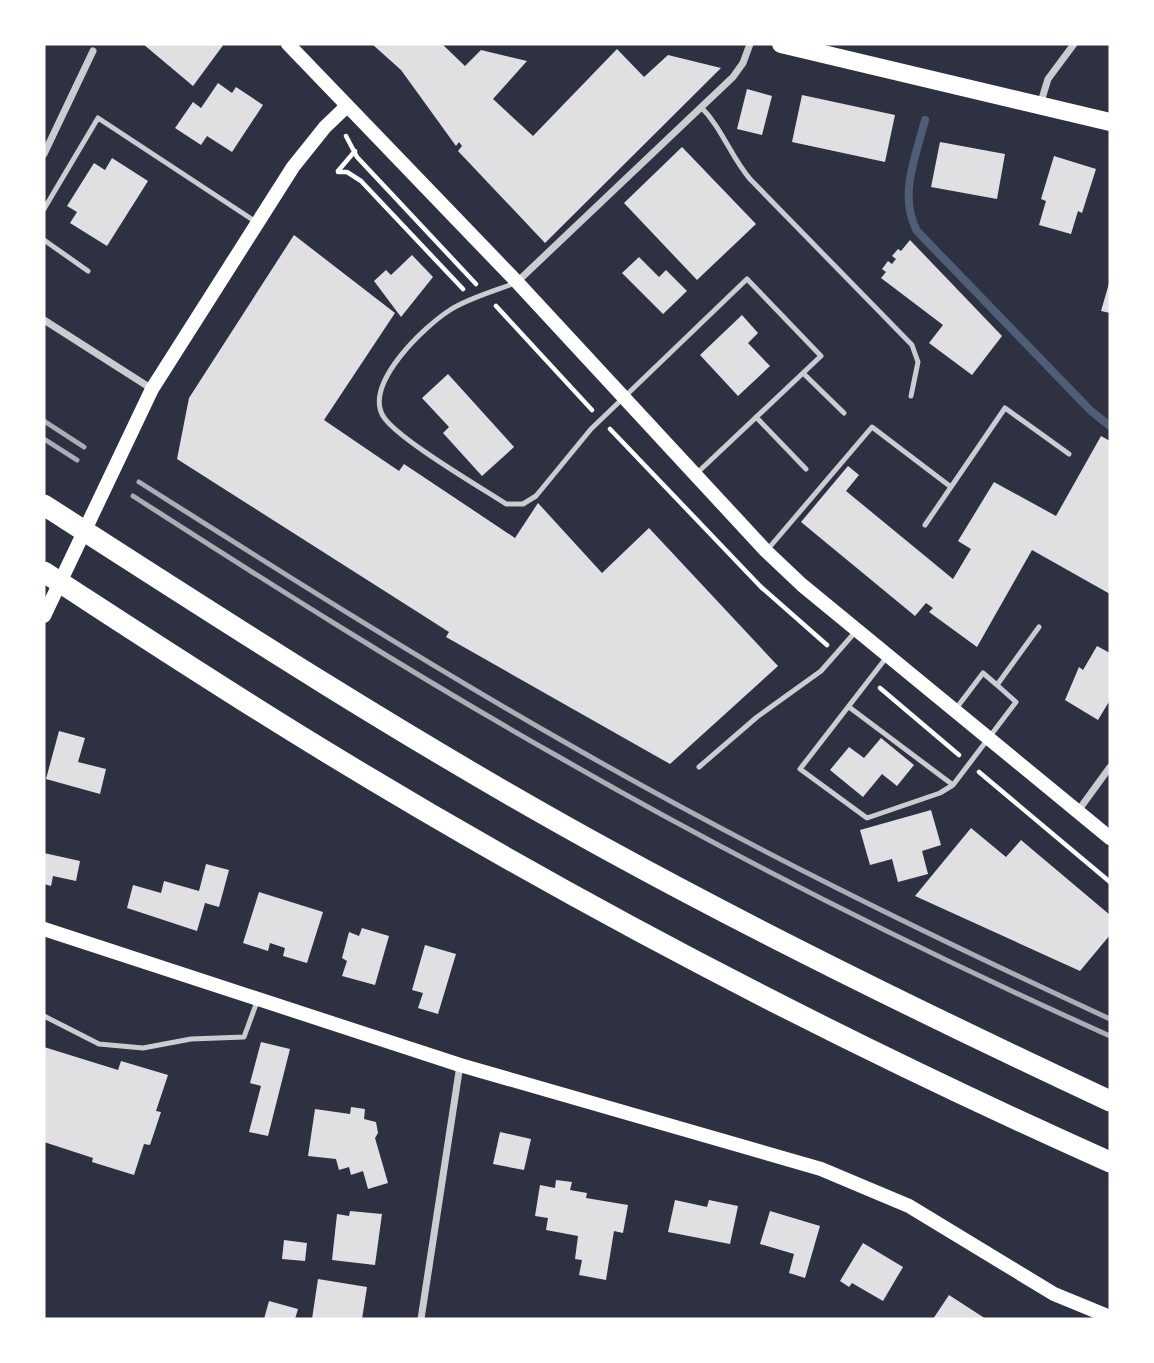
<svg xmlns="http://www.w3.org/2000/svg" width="1154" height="1363" viewBox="0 0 1154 1363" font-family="Overpass,sans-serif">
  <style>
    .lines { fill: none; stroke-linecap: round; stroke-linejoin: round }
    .stream { stroke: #4f5d75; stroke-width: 8 }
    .building { fill: #e0e0e3 }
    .path { stroke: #fff; stroke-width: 4.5 }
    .service { stroke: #caccd0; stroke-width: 5 }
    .minor { stroke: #caccd0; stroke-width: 7 }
    .secondary { stroke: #fff; stroke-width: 14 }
    .primary { stroke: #fff; stroke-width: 18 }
    .motorway { stroke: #fff; stroke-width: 21 }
    .rail { stroke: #abadb3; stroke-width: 5 }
  </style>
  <rect width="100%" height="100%" fill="#2d3142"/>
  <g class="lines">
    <path class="stream" d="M 925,120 C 916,156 898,196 917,231 L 1091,411 L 1110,426"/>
  </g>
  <path class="building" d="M 143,44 L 224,44 L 193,86 Z
    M 372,44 L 442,44 L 465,66 L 481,50 L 527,61 L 493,99 L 533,136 L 617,49 L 644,77 L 668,55 L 721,68 L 545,243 L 458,151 L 462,146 L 459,142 L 456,146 L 401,70 Z
    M 218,83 L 232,93 L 236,87 L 263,105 L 232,152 L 207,136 L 201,145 L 175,128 L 193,102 L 201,108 Z
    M 747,89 L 772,96 L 762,135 L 737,129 Z
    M 802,95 L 895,115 L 885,162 L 792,142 Z
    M 940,142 L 1005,154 L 997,199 L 931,187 Z
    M 682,147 L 756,224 L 697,280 L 624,203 Z
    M 1054,156 L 1096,169 L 1082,213 L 1078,211 L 1071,234 L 1039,225 L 1046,201 L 1041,199 Z
    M 112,158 L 148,181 L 107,246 L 70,223 L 77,212 L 67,206 L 94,163 L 105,170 Z
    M 294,235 L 395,313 L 324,420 L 399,471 L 404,464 L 515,538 L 538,503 L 602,573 L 649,528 L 778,666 L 670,764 L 446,637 L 449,632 L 177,459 L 189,398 Z
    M 910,240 L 1002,336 L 972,375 L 929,343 L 943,325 L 881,278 L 886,272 L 882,269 L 888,261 L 892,264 L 896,259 L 892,256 L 898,249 L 901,251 Z
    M 412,255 L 433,277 L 401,317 L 374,281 L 386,270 L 391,275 Z
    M 639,257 L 659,277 L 666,270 L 687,291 L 663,314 L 622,273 Z
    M 1110,280 L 1110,313 L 1101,311 Z
    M 742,315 L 758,333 L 748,343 L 770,366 L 738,396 L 700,355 Z
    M 448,374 L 514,447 L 482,476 L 443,433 L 449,427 L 422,398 Z
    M 1101,436 L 1110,441 L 1110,594 L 1032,550 L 977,647 L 929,612 L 933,608 L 926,603 L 915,616 L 801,522 L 848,466 L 859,475 L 846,491 L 953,579 L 971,549 L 958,541 L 994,482 L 1056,516 Z
    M 1097,646 L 1110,653 L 1110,700 L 1098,720 L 1065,700 L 1079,667 L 1083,670 Z
    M 59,731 L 85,738 L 78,762 L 106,769 L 100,794 L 46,779 Z
    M 881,738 L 914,765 L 897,786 L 882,774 L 863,797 L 830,770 L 849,747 L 864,758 Z
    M 931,810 L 941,845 L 922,851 L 928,874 L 898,882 L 892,859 L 870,865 L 860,830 Z
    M 971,828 L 1006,857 L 1021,840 L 1110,915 L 1110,935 L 1080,971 L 915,896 Z
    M 44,853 L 80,861 L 76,881 L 53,876 L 51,886 L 44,884 Z
    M 206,864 L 229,870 L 219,907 L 205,903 L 197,931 L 127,908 L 133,885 L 161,893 L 164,881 L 199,891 Z
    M 259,892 L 323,912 L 307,963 L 283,956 L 285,948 L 270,943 L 268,951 L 243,943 Z
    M 362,928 L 389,936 L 375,985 L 342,976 L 347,961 L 342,958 L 349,932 L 359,936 Z
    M 425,945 L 456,954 L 438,1014 L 418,1008 L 423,993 L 412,990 Z
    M 261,1042 L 290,1049 L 268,1136 L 249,1132 L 261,1086 L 250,1083 Z
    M 44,1047 L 118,1070 L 121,1061 L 168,1075 L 156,1111 L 161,1112 L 150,1145 L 144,1144 L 134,1175 L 92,1162 L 93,1158 L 44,1142 Z
    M 351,1107 L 365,1109 L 364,1119 L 376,1122 L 378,1133 L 375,1138 L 388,1183 L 368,1189 L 363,1171 L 351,1175 L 349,1167 L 339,1170 L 336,1159 L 308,1156 L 315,1109 L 350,1114 Z
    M 500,1132 L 531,1139 L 524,1170 L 493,1164 Z
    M 556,1180 L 572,1182 L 570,1190 L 587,1193 L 586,1198 L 628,1205 L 623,1233 L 614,1231 L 606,1280 L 579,1275 L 582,1260 L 575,1259 L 578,1236 L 546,1230 L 548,1218 L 535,1216 L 540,1185 L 555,1188 Z
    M 675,1200 L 707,1207 L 709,1200 L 738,1206 L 730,1244 L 668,1232 Z
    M 350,1211 L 382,1214 L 375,1265 L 332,1260 L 337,1214 L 349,1216 Z
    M 770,1211 L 820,1226 L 805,1278 L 789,1273 L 794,1254 L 760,1244 Z
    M 284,1240 L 307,1243 L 305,1261 L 282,1259 Z
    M 863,1243 L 903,1267 L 883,1301 L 852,1283 L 849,1287 L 840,1281 Z
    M 318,1279 L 367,1287 L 362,1319 L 312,1319 Z
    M 949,1295 L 986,1319 L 933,1319 Z
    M 269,1301 L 298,1309 L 295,1319 L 264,1319 Z"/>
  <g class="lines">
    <path class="path" d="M 346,136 L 357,157 L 476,284
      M 338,171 L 355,151
      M 338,172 L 347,172 L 361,181 L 463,289
      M 496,306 L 592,410
      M 610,429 L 761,587 L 827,645
      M 880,688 L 959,755
      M 979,772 L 1110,882"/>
    <path class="service" d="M 701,107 C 722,128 731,157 750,179 L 912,345 L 918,362 L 911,396
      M 44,209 L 98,118 L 256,222
      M 44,240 L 88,271
      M 515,283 C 495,291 469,298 450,310 C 425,326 364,383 383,416 C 396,438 480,487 506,504 L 523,504 L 536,496 L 591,429 L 747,279 L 821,356 L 696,474
      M 803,373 L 844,413
      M 756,417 L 806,469
      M 925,525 L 1005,408 L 1069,454
      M 768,549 L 872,427 L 951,487
      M 886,658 L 800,769 L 867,818 L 940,793 L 953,785 L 1016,702 L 997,685
      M 849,707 L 953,785
      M 955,710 L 983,673 L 997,685 L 1039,627
      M 699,767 L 757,717 L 821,671 L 857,630
      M 44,1016 L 99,1044 L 143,1048 L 191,1039 L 244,1037 L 258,999"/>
    <path class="minor" d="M 1040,105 L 1048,79 L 1074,44
      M 44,154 L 93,51
      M 517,282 L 733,77 L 743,63 L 750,44
      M 44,320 L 152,389
      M 1078,811 L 1110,767
      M 421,1319 L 460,1065"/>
    <path class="secondary" d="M 288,44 L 517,282 L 766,551 L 802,585 L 1110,838
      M 44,616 L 152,389 L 293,167 L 325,127 L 347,106
      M 44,929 L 460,1065 L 821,1169 L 909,1206 L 1054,1294 L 1110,1317"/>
    <path class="primary" d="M 781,44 L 1110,122"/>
    <path class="motorway" d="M 44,505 C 230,625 416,745 610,851 C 774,941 941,1022 1110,1101
      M 44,572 C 138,633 232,695 328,753 C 579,906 841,1042 1110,1162"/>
    <path class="rail" d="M 44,421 L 84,447
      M 44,439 L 77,460
      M 139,482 C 281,572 422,661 568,744 C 744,845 926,934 1110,1019
      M 133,496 C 273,586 414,675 559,757 C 738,860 923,952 1110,1036"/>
  </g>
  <rect width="1154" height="1363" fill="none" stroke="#ffffff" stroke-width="91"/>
</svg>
